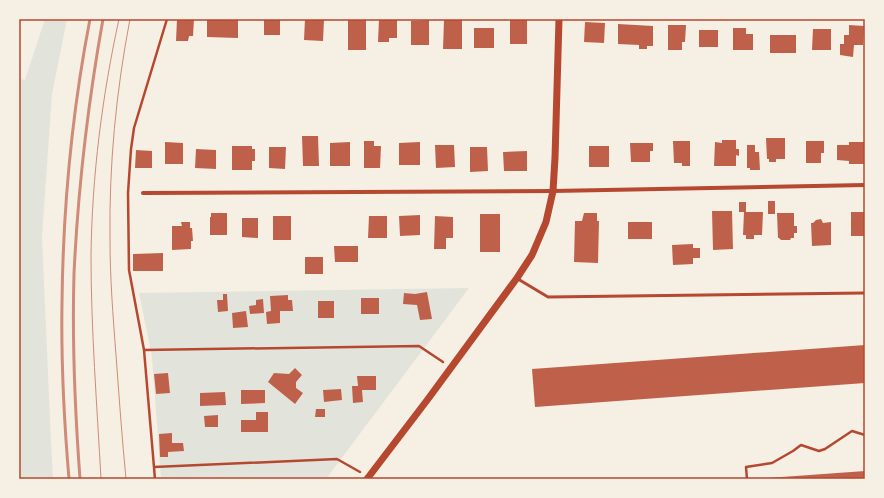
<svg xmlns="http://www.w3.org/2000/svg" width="884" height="498" viewBox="0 0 884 498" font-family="'Noto Sans',sans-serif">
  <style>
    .green { fill: #e2e4dc }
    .building { fill: #bf614a }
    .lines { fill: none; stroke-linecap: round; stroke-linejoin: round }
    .path { stroke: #b5482f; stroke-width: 2.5 }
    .service { stroke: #b5482f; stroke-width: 3 }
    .minor { stroke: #b5482f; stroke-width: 4 }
    .tertiary { stroke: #b5482f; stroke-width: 7 }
    .tram { stroke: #cf8b77; stroke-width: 1 }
    .rail { stroke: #cf8b77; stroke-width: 3 }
    .neatline { fill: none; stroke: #b5482f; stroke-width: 1.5 }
  </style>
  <rect width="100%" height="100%" fill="#f6efe4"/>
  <path class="green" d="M 45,19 L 67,19 L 52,94 L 42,237 L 51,441 L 53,479 L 19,479 L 19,79 L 25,80 Z
    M 469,288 L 326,479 L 161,479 L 152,357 L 139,293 Z"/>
  <path class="building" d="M 177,19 L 194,19 L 193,36 L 189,36 L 188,41 L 176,41 Z
    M 207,19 L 238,19 L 238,38 L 207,37 Z
    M 264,19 L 280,19 L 280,35 L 264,35 Z
    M 305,19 L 324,19 L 323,41 L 304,40 Z
    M 348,19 L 366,19 L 366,50 L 348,50 Z
    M 379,19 L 397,19 L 397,38 L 389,38 L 389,42 L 378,42 Z
    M 452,19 L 462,19 L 462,49 L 443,49 L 444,20 L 452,20 Z
    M 429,20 L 429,45 L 411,45 L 411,21 Z
    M 510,20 L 527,20 L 527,44 L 510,44 Z
    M 585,22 L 605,23 L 604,43 L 584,42 Z
    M 618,24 L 653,26 L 653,46 L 647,46 L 647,49 L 639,49 L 639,45 L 618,44 Z
    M 668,25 L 686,25 L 685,42 L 682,42 L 682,50 L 668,50 Z
    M 849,25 L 864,26 L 863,45 L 854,45 L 853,57 L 840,55 L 840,44 L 844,44 L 844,35 L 849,35 Z
    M 474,28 L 494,28 L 494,48 L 474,48 Z
    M 733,28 L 746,28 L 746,34 L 753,34 L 753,50 L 733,50 Z
    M 813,29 L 831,29 L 831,50 L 812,50 Z
    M 699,30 L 718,30 L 718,47 L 699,47 Z
    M 770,35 L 796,35 L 796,53 L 770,53 Z
    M 302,136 L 318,136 L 319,166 L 303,166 Z
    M 766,138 L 785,138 L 785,159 L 776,159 L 776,162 L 769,162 L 769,159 L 767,159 Z
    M 722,140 L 736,140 L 736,149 L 739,149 L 739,156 L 736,155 L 736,166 L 714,166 L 715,142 L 722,143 Z
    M 364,141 L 374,141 L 374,146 L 381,146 L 380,168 L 364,168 Z
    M 673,141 L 690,141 L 690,166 L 682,166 L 682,163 L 674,163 Z
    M 806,141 L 824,141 L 824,153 L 821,153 L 821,163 L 806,163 Z
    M 165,142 L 183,143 L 183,164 L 165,164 Z
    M 350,142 L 350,166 L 330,166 L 330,143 Z
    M 420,142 L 420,165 L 399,165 L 399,143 Z
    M 849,142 L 865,142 L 865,164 L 849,164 L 849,161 L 837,160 L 837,145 L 849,145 Z
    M 630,143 L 653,143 L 653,151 L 650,151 L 650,162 L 631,162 Z
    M 435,145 L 454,145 L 455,167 L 436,168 Z
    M 747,145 L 755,145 L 755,152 L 759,152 L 760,170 L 750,170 L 750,168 L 747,168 Z
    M 232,146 L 252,146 L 252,149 L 255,149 L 255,161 L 252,161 L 252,170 L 232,170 Z
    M 589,146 L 609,146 L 609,167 L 589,167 Z
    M 269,147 L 286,147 L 285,169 L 269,168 Z
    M 470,147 L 487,147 L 488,171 L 470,172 Z
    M 196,149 L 216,150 L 216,169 L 195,168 Z
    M 136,150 L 152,151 L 152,168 L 135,168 Z
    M 527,151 L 527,171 L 504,171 L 503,152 Z
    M 768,201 L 775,201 L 775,214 L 768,214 Z
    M 739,202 L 746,202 L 746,212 L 739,212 Z
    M 712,211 L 732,211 L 733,249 L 713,250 Z
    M 744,212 L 763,212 L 762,235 L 754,235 L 754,239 L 746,239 L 746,235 L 743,235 Z
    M 851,212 L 865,212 L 865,236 L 851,236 Z
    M 211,213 L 227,213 L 227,235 L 210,235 L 210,217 L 211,217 Z
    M 584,213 L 597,213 L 597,221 L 599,221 L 598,263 L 574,262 L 575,221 L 582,221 Z
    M 777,213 L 794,213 L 794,226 L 797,226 L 797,233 L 794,233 L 794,238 L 791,238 L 790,240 L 781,240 L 779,238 L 778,238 Z
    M 480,214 L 500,214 L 500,252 L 480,252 Z
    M 420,215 L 420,235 L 400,236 L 399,216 Z
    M 273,216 L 291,216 L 291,240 L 273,240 Z
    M 369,216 L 387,216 L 387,238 L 368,238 Z
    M 435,216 L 453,217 L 453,238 L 446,238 L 446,249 L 434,249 Z
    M 242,218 L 258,218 L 258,238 L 242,237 Z
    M 821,219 L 823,223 L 831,222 L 831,245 L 812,246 L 811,223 L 813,223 L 816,220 Z
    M 181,222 L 190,222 L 190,228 L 192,228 L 193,241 L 191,241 L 191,249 L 172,250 L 172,226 L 182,226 Z
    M 628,222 L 652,222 L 652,239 L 628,239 Z
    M 693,244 L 693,248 L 700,248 L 700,258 L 693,258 L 693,264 L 673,265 L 672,245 Z
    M 334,246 L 358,246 L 358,262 L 335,262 Z
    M 163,253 L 163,271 L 133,271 L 133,254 Z
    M 305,257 L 323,257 L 323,274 L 305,274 Z
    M 427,292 L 432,319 L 420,320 L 417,305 L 403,304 L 404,293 L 415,294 Z
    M 223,294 L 227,294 L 228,311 L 218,312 L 217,300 L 223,300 Z
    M 288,295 L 288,300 L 292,300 L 293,311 L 280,311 L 280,323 L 267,324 L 266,312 L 271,311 L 270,296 Z
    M 361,298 L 379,298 L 379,314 L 361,314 Z
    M 263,299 L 264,313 L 250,314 L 249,306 L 256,305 L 256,300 Z
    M 318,301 L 334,301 L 334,318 L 318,318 Z
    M 246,311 L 248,327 L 233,328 L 232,313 Z
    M 865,345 L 865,383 L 535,407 L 532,369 Z
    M 295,368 L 302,375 L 296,382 L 296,388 L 303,393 L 295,404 L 268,382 L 274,373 L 289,374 Z
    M 168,373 L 170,393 L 156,394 L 154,374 Z
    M 357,376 L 376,376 L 376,390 L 362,390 L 363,402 L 353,403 L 352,386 L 358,386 Z
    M 341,389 L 342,400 L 324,402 L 323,390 Z
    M 241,390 L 265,390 L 265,403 L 241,404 Z
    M 225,392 L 226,405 L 200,406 L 200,393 Z
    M 316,409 L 325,409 L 325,417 L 315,417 Z
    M 256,412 L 268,412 L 268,432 L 241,432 L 241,420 L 256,420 Z
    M 218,415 L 218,427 L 205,427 L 204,416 Z
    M 172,433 L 172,443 L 183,443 L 184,451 L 168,452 L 168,457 L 160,457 L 159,434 Z
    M 865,471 L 865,479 L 769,479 L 768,478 Z"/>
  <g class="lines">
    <path class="path" d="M 144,350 L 419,346 L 443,362
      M 154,467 L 337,459 L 360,472
      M 155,479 L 144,350 L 129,270 L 128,193 L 131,149 L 134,128 L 167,19
      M 747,479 L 746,467 L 772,463 L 793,451 L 801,445 L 819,451 L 825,449 L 852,431 L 865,435"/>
    <path class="service" d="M 518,279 L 548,297 L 865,293"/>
    <path class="minor" d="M 143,193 L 553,191 L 865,185"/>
    <path class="tertiary" d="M 367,479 L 428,399 L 517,278 L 532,255 L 546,222 L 553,191 L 555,158 L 559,19"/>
    <path class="tram" d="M 101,479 C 97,405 91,330 91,256 C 92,176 102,97 119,19
      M 126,479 C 122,438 119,396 116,355 C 113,316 110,278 110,239 C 109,165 116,92 130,19"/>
    <path class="rail" d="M 69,479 C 64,420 61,362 62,303 C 63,208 72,112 90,19
      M 80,479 C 75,411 72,342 74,274 C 78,188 88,103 103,19"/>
  </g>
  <rect width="884" height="498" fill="none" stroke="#f6efe4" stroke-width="40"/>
  <rect x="20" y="20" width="844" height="458" class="neatline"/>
</svg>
